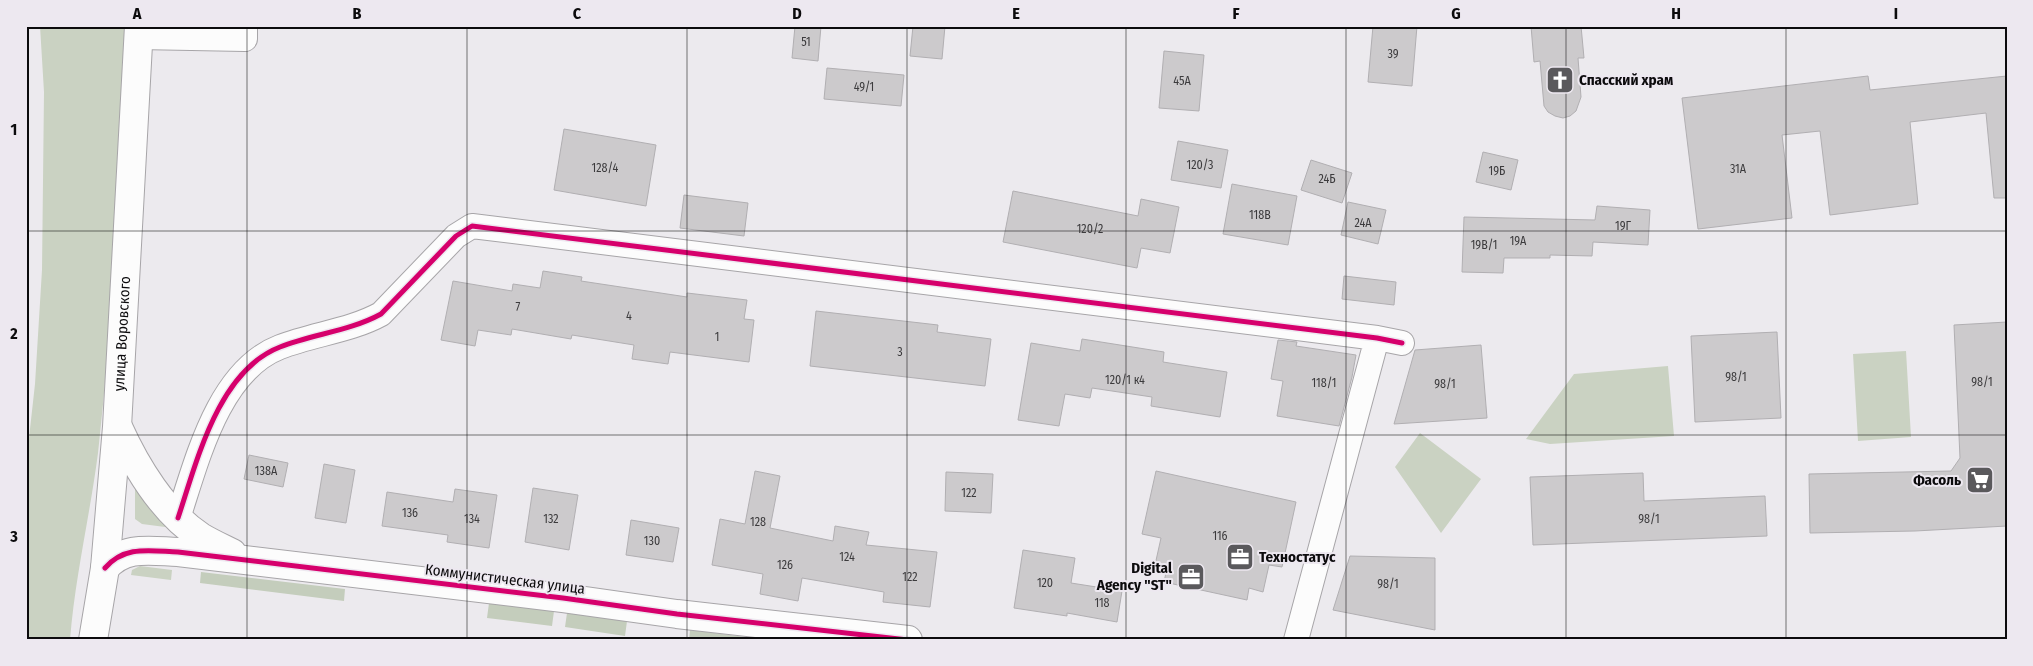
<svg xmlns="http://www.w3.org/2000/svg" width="2033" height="666" viewBox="0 0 2033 666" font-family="'Fira Sans Condensed',sans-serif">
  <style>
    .green { fill: #cad2c2 }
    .forest { fill: #c4cdbc }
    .building { fill: #cccacc; stroke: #b1afb2 }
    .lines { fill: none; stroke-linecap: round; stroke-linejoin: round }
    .minor-casing { stroke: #a7a5a8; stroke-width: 26 }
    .tertiary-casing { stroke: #a7a5a8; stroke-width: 30 }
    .minor { stroke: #fcfcfc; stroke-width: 24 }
    .tertiary { stroke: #fcfcfc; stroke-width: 28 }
    .cycleway-casing { stroke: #ede8f0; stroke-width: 8 }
    .cycleway { stroke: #d6006c; stroke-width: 5 }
    .grid { fill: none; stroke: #0c0b0d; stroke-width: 1; stroke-opacity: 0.55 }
    .labels { text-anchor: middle; stroke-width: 4; stroke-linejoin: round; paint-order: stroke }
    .number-label { font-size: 12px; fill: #3c3b3d }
    .poi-label { font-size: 15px; font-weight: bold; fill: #0c0b0d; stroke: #ede8f0; text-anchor: start }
    .street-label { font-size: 15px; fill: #0c0b0d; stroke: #ede8f0 }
    .neatline { fill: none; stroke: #0c0b0d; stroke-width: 2 }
    .grid-label { font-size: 16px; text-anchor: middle; font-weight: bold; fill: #0c0b0d }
  </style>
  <rect width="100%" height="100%" fill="#eceaee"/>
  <path class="green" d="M 40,26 L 126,26 C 118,168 114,311 98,453 C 90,515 75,577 70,640 L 26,640 L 26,465 L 35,384 L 42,270 L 44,92 Z
    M 1906,351 L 1911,437 L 1858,441 L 1853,354 Z
    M 1668,366 L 1674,436 L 1550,444 L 1526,439 L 1574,374 Z
    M 1420,433 L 1481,479 L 1441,533 L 1395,467 Z
    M 135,473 L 173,528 L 142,524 L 135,519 Z
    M 140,566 L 172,570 L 171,580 L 131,575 L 132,570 Z"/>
  <path class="forest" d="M 201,572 L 345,589 L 344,601 L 200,583 Z
    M 489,603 L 554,611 L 552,626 L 487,618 Z
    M 567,613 L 627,621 L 625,636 L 565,627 Z
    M 690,630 L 769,640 L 689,640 Z"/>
  <path class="building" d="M 795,26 L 821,26 L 818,61 L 792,58 Z
    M 913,26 L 945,26 L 942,59 L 910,56 Z
    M 1373,26 L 1417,26 L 1412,86 L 1368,82 Z
    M 1531,26 L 1581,26 L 1584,58 L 1578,58 L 1581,97 L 1576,111 L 1570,116 L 1563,118 L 1555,116 L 1548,112 L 1544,106 L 1540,61 L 1534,62 Z
    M 1164,51 L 1204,55 L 1199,111 L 1159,108 Z
    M 827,68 L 904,75 L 901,106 L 824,99 Z
    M 1868,76 L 1870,90 L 2007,76 L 2007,198 L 1994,198 L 1986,113 L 1910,122 L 1918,204 L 1830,215 L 1820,131 L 1782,135 L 1792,218 L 1698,229 L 1682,98 Z
    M 564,129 L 656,145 L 646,206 L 554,190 Z
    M 1178,141 L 1228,150 L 1221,188 L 1171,180 Z
    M 1483,152 L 1518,160 L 1511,190 L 1476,182 Z
    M 1311,160 L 1352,173 L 1342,203 L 1301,190 Z
    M 1232,184 L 1297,196 L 1288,245 L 1223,234 Z
    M 1013,191 L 1138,216 L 1141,199 L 1179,207 L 1170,253 L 1141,248 L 1137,268 L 1003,242 Z
    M 684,195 L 748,203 L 744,236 L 680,228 Z
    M 1348,202 L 1386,210 L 1378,244 L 1341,235 Z
    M 1597,206 L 1650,210 L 1648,245 L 1593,242 L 1592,256 L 1550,255 L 1550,258 L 1504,258 L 1503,273 L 1462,272 L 1464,217 L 1595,220 Z
    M 543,271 L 582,277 L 581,281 L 687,297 L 687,293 L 747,300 L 744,319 L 754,320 L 749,362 L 670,352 L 668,364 L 632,359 L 634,345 L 572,335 L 571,339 L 512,329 L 511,335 L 478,330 L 475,346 L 441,340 L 453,281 L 512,291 L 513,284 L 540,288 Z
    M 1344,276 L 1396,282 L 1394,305 L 1342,299 Z
    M 816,311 L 938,325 L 937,332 L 991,339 L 985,386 L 810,366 Z
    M 2007,322 L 2007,526 L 1915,531 L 1810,533 L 1809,474 L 1951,471 L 1960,458 L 1954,325 Z
    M 1777,332 L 1781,418 L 1695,422 L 1691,336 Z
    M 1082,339 L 1164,352 L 1163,362 L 1227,372 L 1220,417 L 1151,406 L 1152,397 L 1092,388 L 1090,398 L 1065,394 L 1059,426 L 1018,420 L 1031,343 L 1080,351 Z
    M 1278,340 L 1297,342 L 1296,346 L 1356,355 L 1352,377 L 1339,426 L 1277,416 L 1283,381 L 1271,379 Z
    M 1481,345 L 1487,418 L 1394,424 L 1415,350 Z
    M 249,455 L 288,463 L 283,487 L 244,479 Z
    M 324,464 L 355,470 L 346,523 L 315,518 Z
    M 755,471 L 780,476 L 770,528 L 833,541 L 835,526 L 869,532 L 866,545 L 937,552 L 930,607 L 883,602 L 884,592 L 802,578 L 798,601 L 760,594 L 763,574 L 712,565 L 720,519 L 745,524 Z
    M 1156,471 L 1296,502 L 1282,567 L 1269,565 L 1263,592 L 1249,588 L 1247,600 L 1164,582 L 1167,568 L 1155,565 L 1161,538 L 1142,534 Z
    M 946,472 L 993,474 L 991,513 L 945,511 Z
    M 1643,473 L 1644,501 L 1765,496 L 1767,536 L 1533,545 L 1530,477 Z
    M 533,488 L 578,495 L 569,550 L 525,542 Z
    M 455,489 L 497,495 L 489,548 L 447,542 L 448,535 L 382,526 L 387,492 L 453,502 Z
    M 631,520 L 679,528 L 673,562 L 626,555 Z
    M 1023,550 L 1075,558 L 1071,583 L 1122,591 L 1117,622 L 1067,613 L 1067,616 L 1014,608 Z
    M 1350,556 L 1435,558 L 1435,630 L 1333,610 Z"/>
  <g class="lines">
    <g class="minor-casing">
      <path id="minor" d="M 138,37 L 245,39 L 245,26
        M 178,518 C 197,461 218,371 280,347 C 313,334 350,331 381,314 L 456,236 L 472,226 L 1377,338 L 1402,343
        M 1296,640 L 1377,338"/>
    </g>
    <g class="tertiary-casing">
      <g id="tertiary">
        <path d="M 118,427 C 136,467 164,513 201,537 C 211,543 222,548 232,553"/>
        <path d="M 105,568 C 125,545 150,551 178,552 L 563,598 L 677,614 L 908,640"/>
        <path id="s1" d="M 93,640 L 105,568 L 117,427 L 139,26"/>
      </g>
    </g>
    <use href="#minor" class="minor"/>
    <use href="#tertiary" class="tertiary"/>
    <g class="cycleway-casing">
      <path id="cycleway" d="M 178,518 C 197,461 218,371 280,347 C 313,334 350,331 381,314 L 456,236 L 472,226 L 1377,338 L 1402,343
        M 105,568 C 125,545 150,551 178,552 L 563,598 L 677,614 L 908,640"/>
    </g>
    <use href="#cycleway" class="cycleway"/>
  </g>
  <path class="grid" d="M 247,26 L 247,640M 467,26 L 467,640M 687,26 L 687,640M 907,26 L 907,640M 1126,26 L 1126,640M 1346,26 L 1346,640M 1566,26 L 1566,640M 1786,26 L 1786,640M 26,231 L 2007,231M 26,435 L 2007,435"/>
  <defs>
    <g id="church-square" transform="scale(1.4375)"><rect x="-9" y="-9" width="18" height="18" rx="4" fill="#5a595c" stroke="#ede8f0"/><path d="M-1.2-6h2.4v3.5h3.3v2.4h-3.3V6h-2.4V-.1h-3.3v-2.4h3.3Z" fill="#fff"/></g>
    <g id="supermarket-square" transform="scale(1.4375)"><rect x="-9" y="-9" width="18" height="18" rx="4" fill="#5a595c" stroke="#ede8f0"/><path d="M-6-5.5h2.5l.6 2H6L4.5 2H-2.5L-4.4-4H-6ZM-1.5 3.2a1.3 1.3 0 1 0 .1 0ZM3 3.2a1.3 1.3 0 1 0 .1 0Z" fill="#fff"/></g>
    <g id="office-square" transform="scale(1.4375)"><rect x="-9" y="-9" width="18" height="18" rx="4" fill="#5a595c" stroke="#ede8f0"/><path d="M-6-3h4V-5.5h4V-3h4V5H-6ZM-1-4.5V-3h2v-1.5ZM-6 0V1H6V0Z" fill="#fff"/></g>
  </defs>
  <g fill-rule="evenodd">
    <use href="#church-square" x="1560" y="80"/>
    <use href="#supermarket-square" x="1980" y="480"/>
    <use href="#office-square" x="1240" y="557"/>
    <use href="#office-square" x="1191" y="577"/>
  </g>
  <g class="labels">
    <g class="number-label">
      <text x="806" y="46">51</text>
      <text x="1393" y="58">39</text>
      <text x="1182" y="85">45А</text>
      <text x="864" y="91">49/1</text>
      <text x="1200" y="169">120/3</text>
      <text x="605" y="172">128/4</text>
      <text x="1738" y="173">31А</text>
      <text x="1497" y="175">19Б</text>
      <text x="1327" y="183">24Б</text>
      <text x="1260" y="219">118В</text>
      <text x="1363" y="227">24А</text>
      <text x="1623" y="230">19Г</text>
      <text x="1090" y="233">120/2</text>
      <text x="1518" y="245">19А</text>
      <text x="1484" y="249">19В/1</text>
      <text x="518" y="311">7</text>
      <text x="629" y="320">4</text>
      <text x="717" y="341">1</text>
      <text x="900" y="356">3</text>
      <text x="1736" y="381">98/1</text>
      <text x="1125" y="384">120/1 к4</text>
      <text x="1982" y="386">98/1</text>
      <text x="1324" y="387">118/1</text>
      <text x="1445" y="388">98/1</text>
      <text x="266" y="475">138А</text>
      <text x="969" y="497">122</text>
      <text x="410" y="517">136</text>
      <text x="472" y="523">134</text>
      <text x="551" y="523">132</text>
      <text x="1649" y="523">98/1</text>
      <text x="758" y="526">128</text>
      <text x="1220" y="540">116</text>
      <text x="652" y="545">130</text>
      <text x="847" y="561">124</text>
      <text x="785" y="569">126</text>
      <text x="910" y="581">122</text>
      <text x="1045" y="587">120</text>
      <text x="1388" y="588">98/1</text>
      <text x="1102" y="607">118</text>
    </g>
    <g class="poi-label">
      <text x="1579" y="85">Спасский храм</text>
      <text x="1961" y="485" text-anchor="end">Фасоль</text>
      <text x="1259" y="562">Техностатус</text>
      <text x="1172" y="573" text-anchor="end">Digital<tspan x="1172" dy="17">Agency "ST"</tspan></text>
    </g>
    <g class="street-label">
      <text dy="5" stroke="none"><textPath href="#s1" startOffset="308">улица Воровского</textPath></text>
      <text transform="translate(505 579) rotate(7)" y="5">Коммунистическая улица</text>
    </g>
  </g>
  <rect width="2033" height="666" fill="none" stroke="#ede8f0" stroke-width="55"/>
  <rect x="28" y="28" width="1978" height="610" class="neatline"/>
  <g class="grid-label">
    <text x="137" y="19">A</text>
    <text x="357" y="19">B</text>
    <text x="577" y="19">C</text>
    <text x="797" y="19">D</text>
    <text x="1016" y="19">E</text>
    <text x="1236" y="19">F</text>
    <text x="1456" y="19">G</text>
    <text x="1676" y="19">H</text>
    <text x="1896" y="19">I</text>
    <text x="14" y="135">1</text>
    <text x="14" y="339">2</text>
    <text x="14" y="542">3</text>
  </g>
</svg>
